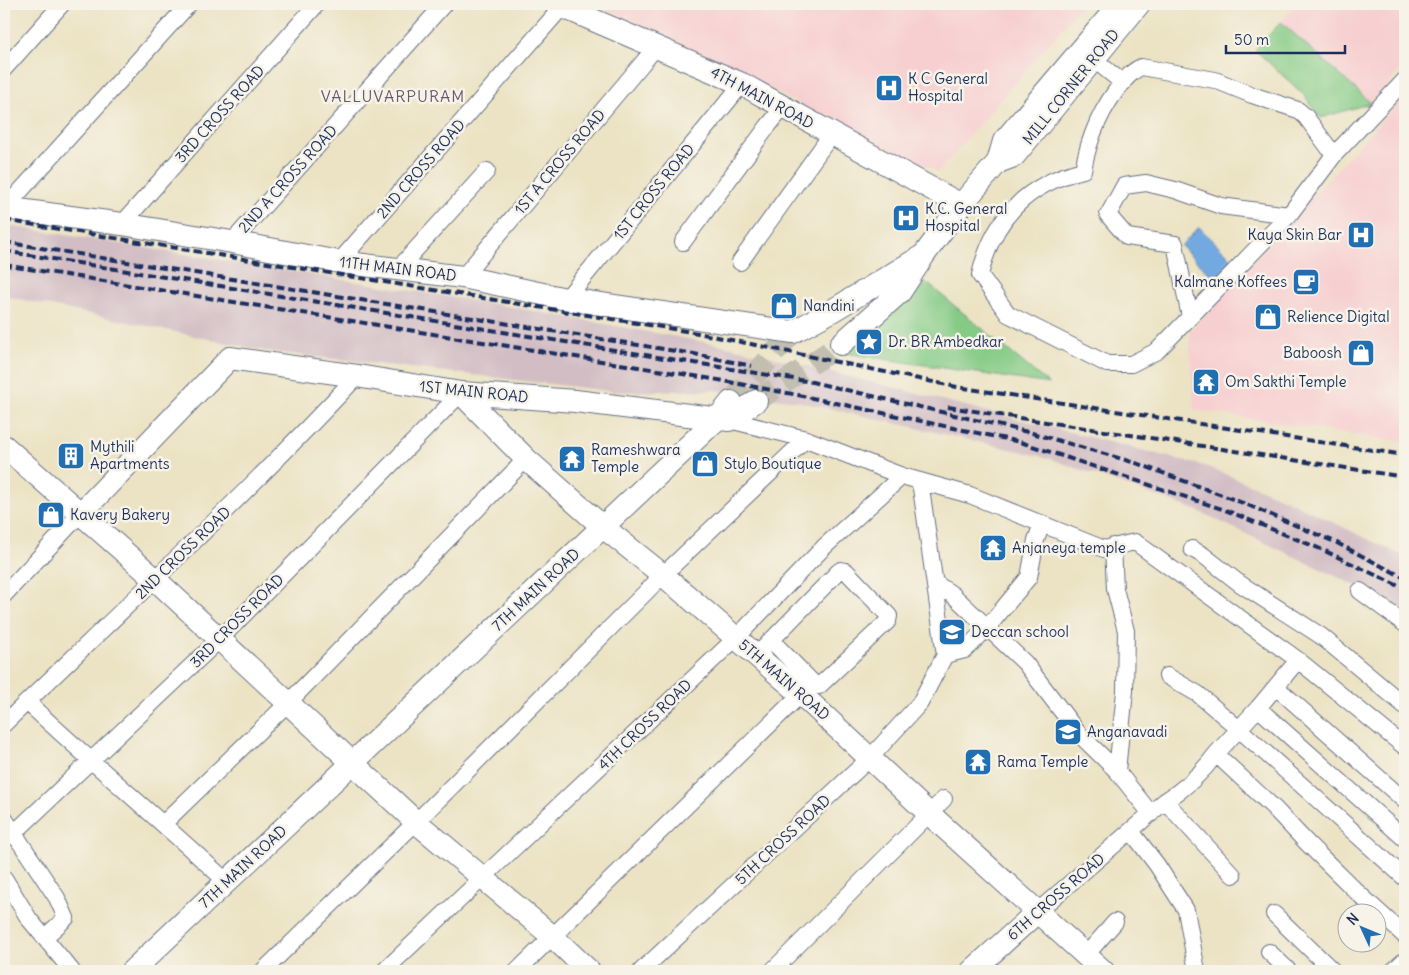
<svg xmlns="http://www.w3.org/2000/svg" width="1409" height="975" viewBox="0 0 1409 975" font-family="Delius,sans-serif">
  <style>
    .built { fill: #f7cfd0 }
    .industrial { fill: #d2bdc5 }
    .green { fill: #85cb86; stroke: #507d72 }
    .water { fill: #73a9e1; stroke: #476ca0 }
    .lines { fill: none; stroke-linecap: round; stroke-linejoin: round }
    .secondary-tunnel { stroke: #c2bfb0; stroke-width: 22; stroke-dasharray: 22 11; stroke-linecap: butt }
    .street-casing { stroke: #646e82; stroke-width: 18 }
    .secondary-casing { stroke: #646e82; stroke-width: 24 }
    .street { stroke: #fff; stroke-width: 16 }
    .secondary { stroke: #fff; stroke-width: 22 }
    .rail { stroke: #1b2f5e; stroke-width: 4; stroke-dasharray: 8 4; stroke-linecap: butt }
    .labels { text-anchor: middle; stroke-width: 5; stroke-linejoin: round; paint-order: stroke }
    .poi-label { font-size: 15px; fill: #1b2f5e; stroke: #f7f3e8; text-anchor: start }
    .street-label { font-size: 15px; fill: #1b2f5e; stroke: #f7f3e8 }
    .neighbourhood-label { font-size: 16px; letter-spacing: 1px; fill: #665b6f; stroke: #f7f3e8 }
  </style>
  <rect width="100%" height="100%" fill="#f7f3e8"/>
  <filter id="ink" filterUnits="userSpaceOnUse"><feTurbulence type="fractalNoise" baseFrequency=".02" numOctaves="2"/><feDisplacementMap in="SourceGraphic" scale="10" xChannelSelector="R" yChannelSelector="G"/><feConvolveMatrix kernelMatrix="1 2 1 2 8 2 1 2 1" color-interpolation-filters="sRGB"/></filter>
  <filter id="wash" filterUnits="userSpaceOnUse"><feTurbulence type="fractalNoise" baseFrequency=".0096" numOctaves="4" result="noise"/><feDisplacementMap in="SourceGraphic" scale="20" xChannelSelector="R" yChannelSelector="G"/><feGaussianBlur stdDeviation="1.12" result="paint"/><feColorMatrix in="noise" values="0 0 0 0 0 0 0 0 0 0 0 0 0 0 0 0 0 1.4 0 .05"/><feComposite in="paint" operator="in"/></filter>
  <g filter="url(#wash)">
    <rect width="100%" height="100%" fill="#ece3c4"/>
    <path class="built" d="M 598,4 L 1083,4 L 938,172 Z
      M 1296,4 L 1405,4 L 1405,65 L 1371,103 L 1281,22 Z
      M 1405,95 L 1405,442 L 1194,410 L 1189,332 Z"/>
    <path class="industrial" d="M 4,225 L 512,307 L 732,347 L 1208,467 L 1287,500 L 1405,557 L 1405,609 L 1196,510 L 1045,457 L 797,401 L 715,390 L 618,392 L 266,351 L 4,296 Z"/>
    <path class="green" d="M 1281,22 L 1371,103 L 1321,118 L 1304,95 L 1255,50 Z
      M 927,283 L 1049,384 L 845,353 Z"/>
    <path class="water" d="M 1199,227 L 1233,260 L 1215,279 L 1181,246 Z"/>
  </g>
  <g filter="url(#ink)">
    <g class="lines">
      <path class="secondary-tunnel" d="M 756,401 L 841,344
        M 731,402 L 793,332"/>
      <g class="street-casing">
        <path id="street" d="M 1086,53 L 1123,83
          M 4,69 L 62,4
          M 1334,155 L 1306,117 L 1298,110 L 1252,95 L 1215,80 L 1141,67 C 1134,70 1128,76 1123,82 C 1101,108 1089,137 1083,170 C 1027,184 993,218 980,275 L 1008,314 L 1107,364 L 1131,364 L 1157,351 L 1289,215 L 1334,155 L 1405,80
          M 5,208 L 189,4
          M 122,224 L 317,4
          M 232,242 L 444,4
          M 683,242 L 768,126 L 783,108
          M 339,262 L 562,7
          M 740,262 L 831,135
          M 398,269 L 487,171
          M 463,277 L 656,47
          M 566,299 L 742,84
          M 1190,317 L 1175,244 L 1127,237 L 1108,215 L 1124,186 L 1146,183 L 1175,190 L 1221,206 L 1289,215
          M 729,420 L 806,439 L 902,476 L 970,495 L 1104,549 L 1135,542 L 1298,660 L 1405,747
          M 1113,546 L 1115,589 L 1126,631 L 1125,691 L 1117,771
          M 1192,549 L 1203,555 L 1239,583 L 1321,636 L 1405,706
          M 935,583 L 953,595 L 1025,663 L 1079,734 L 1117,771 L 1151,814
          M 1360,591 L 1405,624
          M 4,595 L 80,514
          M 945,655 L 965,650 L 987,628 L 1029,577 L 1036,540 L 1042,524
          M 756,656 L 838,572 L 841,570 L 846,571 L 889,616 L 888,621 L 819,686 L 815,685 L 771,640
          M 1167,676 L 1198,694 L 1239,729 L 1405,878
          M 1276,687 L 1405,801
          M 27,702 C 92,763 161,821 227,882
          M 1258,708 L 1405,839
          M 4,724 C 123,609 244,497 357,376
          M 1216,754 L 1258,708 L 1298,660
          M 1165,801 L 1233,875
          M 4,818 L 57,898 L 66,918 L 45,937
          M 163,824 L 289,702 L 526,459
          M 1131,831 L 1157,865 L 1186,910 L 1197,971
          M 4,838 L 13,834 L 220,639 L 461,393
          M 4,878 L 29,919 L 72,971
          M 1038,911 L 1165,801 C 1186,788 1202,773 1216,754 L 1274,808 L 1307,843 L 1358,893 L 1405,936
          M 1274,914 L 1333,971
          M 1269,952 L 1289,971
          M 1085,956 L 1115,922
          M 263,971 L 416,822 L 663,575 L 806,439
          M 384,971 L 736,638 L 824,547 L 902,476
          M 517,971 L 801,694
          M 641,971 L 870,758 L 920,703 L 945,655 L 920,481
          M 772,971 L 944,799
          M 1393,971 L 1405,960"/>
      </g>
      <g class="secondary-casing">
        <path id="secondary" d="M 556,4 L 742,84 L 961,205
          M 998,162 L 1014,156 L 1139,4
          M 4,208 L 122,224 L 232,242 L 339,262 L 463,277 L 566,299 L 793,332 L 830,312 L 924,255
          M 841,344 L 900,292 L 924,255 L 961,205 L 998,162 L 1004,141 L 1120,4
          M 461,393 L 526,459 L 603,527 L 663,575 L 801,694 L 925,810 L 1103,971
          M 4,446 L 156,580 L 416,822 L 553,937 L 589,971
          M 80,514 L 230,358 L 357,376 L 461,393 L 575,401 L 729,420 L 756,401
          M 132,971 L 718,418 L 731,402
          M 972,971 L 1038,911"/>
      </g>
      <use href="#street" class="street"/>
      <use href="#secondary" class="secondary"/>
      <path class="rail" d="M 4,220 L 698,333 L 957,387 L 1405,455
        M 4,242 L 694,354 L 752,366
        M 4,251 L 812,382 L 1032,433 L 1136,463 L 1243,503 L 1335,542 L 1405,578
        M 4,265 L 713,379 L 798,395 L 1020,442 L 1225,510 L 1323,550 L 1405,589
        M 948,407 L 1405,477"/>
    </g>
  </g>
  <defs>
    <g id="hospital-square" transform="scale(1.4375)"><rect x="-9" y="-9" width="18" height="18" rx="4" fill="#1f6fb2" stroke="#f7f3e8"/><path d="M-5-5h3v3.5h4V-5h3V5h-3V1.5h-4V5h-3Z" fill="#fff"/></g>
    <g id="cafe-square" transform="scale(1.4375)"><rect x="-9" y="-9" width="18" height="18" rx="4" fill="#1f6fb2" stroke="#f7f3e8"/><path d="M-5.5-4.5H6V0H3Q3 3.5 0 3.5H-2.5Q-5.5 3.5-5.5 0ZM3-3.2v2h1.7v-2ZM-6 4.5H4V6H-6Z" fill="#fff"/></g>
    <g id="shop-square" transform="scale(1.4375)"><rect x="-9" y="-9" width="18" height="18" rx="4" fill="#1f6fb2" stroke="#f7f3e8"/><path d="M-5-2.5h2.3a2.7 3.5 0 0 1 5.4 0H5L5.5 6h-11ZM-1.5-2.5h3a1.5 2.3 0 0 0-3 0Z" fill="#fff"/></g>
    <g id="sight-square" transform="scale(1.4375)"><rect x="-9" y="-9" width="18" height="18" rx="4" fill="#1f6fb2" stroke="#f7f3e8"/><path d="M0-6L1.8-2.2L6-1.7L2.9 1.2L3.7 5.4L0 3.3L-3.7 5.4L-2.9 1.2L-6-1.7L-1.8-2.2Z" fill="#fff"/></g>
    <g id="temple-square" transform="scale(1.4375)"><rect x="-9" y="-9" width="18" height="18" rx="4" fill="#1f6fb2" stroke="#f7f3e8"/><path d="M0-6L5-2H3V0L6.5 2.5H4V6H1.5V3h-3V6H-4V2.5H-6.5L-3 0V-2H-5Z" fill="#fff"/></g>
    <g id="building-square" transform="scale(1.4375)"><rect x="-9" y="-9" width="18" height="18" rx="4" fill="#1f6fb2" stroke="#f7f3e8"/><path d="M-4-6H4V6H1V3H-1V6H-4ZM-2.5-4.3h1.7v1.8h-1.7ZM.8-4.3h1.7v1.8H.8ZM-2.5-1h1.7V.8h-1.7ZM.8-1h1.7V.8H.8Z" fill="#fff"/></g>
    <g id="school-square" transform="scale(1.4375)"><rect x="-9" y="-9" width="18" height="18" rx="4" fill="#1f6fb2" stroke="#f7f3e8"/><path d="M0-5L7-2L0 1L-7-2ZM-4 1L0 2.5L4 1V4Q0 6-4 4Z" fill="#fff"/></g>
  </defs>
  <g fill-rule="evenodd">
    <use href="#hospital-square" x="889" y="88"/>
    <use href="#hospital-square" x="906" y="218"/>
    <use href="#hospital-square" x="1361" y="235"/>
    <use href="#cafe-square" x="1306" y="282"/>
    <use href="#shop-square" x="784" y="306"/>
    <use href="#shop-square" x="1268" y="317"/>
    <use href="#sight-square" x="869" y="342"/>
    <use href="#shop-square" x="1361" y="353"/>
    <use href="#temple-square" x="1206" y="382"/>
    <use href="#building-square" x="71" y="456"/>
    <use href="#temple-square" x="572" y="459"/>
    <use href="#shop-square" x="705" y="464"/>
    <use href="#shop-square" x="51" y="515"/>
    <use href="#temple-square" x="993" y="548"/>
    <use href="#school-square" x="952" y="632"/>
    <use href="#school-square" x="1068" y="732"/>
    <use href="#temple-square" x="978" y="762"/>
  </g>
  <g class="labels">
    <g class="poi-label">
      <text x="908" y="84">K C General<tspan x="908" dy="17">Hospital</tspan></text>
      <text x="925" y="214">K.C. General<tspan x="925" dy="17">Hospital</tspan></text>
      <text x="1342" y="240" text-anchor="end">Kaya Skin Bar</text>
      <text x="1287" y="287" text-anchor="end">Kalmane Koffees</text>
      <text x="803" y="311">Nandini</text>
      <text x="1287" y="322">Relience Digital</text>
      <text x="888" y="347">Dr. BR Ambedkar</text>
      <text x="1342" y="358" text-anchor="end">Baboosh</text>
      <text x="1225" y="387">Om Sakthi Temple</text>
      <text x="90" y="452">Mythili<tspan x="90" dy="17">Apartments</tspan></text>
      <text x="591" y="455">Rameshwara<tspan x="591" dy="17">Temple</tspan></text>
      <text x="724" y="469">Stylo Boutique</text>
      <text x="70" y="520">Kavery Bakery</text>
      <text x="1012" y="553">Anjaneya temple</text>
      <text x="971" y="637">Deccan school</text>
      <text x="1087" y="737">Anganavadi</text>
      <text x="997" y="767">Rama Temple</text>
    </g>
    <g class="street-label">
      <text transform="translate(1071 87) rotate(-51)" y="5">MILL CORNER ROAD</text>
      <text transform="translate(762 98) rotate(28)" y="5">4TH MAIN ROAD</text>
      <text transform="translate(220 114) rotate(-48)" y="5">3RD CROSS ROAD</text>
      <text transform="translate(560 162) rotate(-50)" y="5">1ST A CROSS ROAD</text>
      <text transform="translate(421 169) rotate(-49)" y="5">2ND CROSS ROAD</text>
      <text transform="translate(288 179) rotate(-48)" y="5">2ND A CROSS ROAD</text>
      <text transform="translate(654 192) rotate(-51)" y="5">1ST CROSS ROAD</text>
      <text transform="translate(398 269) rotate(7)" y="5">11TH MAIN ROAD</text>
      <text transform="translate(474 392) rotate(6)" y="5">1ST MAIN ROAD</text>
      <text transform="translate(183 553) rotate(-44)" y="5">2ND CROSS ROAD</text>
      <text transform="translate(536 590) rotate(-43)" y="5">7TH MAIN ROAD</text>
      <text transform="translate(237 621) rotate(-45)" y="5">3RD CROSS ROAD</text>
      <text transform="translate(784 680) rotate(41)" y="5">5TH MAIN ROAD</text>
      <text transform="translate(645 725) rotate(-44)" y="5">4TH CROSS ROAD</text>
      <text transform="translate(783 840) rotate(-43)" y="5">5TH CROSS ROAD</text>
      <text transform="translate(243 867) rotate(-43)" y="5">7TH MAIN ROAD</text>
      <text transform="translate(1056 897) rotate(-41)" y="5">6TH CROSS ROAD</text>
    </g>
    <g class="neighbourhood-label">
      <text x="393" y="102">VALLUVARPURAM</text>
    </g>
  </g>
  <rect width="1409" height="975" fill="none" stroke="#f7f3e8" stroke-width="20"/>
  <g transform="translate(1362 928) rotate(314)"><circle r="24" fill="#f7f3e8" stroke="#9fa5b1"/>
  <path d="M0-4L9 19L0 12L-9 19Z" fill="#1f6fb2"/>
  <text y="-8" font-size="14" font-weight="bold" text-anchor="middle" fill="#1b2f5e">N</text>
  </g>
  <path d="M1226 45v8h119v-8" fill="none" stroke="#1b2f5e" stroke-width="2.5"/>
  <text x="1234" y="45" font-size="15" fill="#1b2f5e" stroke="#f7f3e8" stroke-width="4" paint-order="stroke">50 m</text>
</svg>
